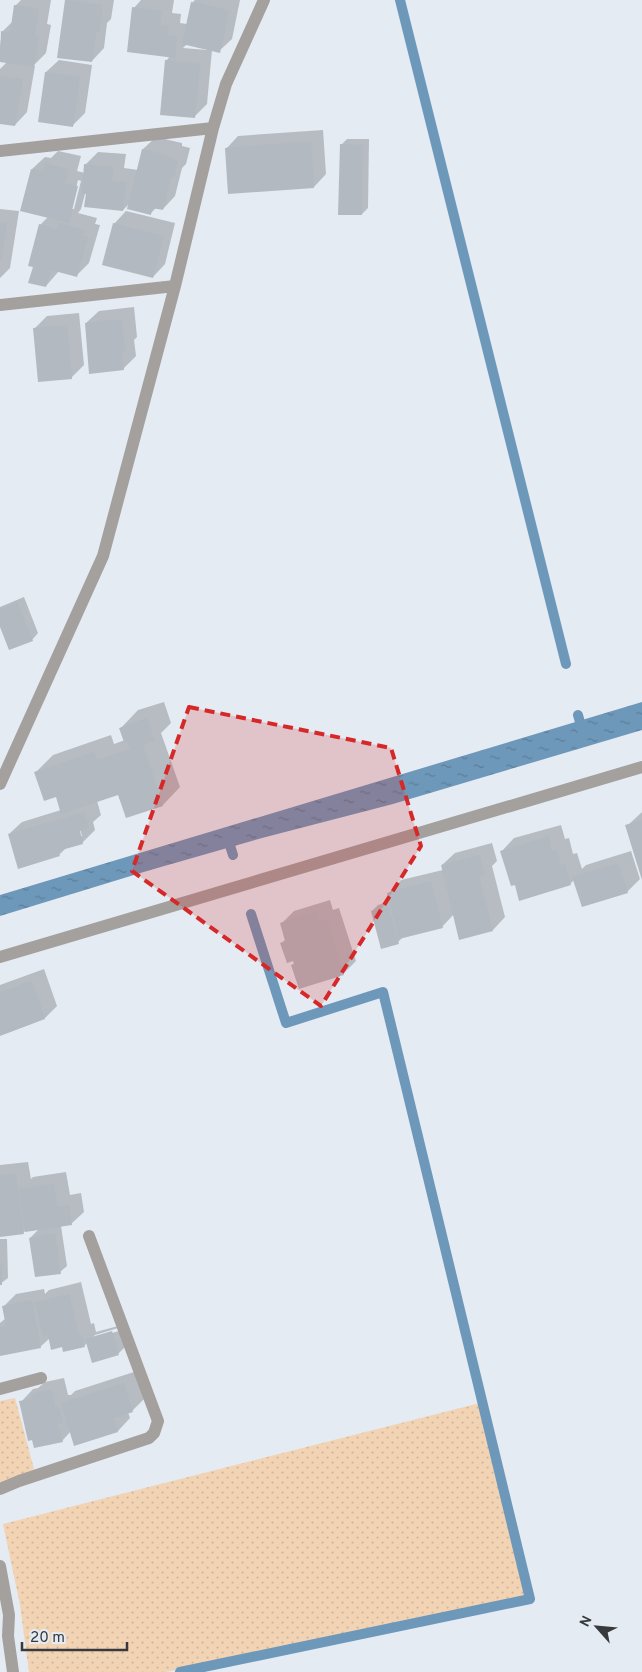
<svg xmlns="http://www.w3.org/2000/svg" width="642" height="1672" viewBox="0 0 642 1672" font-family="Overpass,sans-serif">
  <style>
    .green { fill: url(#green-dots) }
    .water { fill: url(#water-ripples) }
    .shadow { fill: #0003; fill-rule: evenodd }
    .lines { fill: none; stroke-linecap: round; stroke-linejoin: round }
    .stream { stroke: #6e98ba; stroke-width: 10 }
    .building { fill: #b2b9c0 }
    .minor { stroke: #a3a09e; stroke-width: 12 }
    .marked { fill: #d62828; fill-opacity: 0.2; stroke: #d62828; stroke-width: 4; stroke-dasharray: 10 6; stroke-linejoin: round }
  </style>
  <defs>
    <pattern id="green-dots" width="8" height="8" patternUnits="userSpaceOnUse" patternTransform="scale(1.25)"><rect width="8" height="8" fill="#f2d4b5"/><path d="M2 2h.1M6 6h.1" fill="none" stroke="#d0b79d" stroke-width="1.8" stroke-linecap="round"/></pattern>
    <pattern id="water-ripples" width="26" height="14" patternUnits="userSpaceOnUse" patternTransform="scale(1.25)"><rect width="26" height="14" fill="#6e98ba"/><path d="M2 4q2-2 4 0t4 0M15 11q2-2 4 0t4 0" fill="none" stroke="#5b7d98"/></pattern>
  </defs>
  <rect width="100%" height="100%" fill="#e4ebf2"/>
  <path class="green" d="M 15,1398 L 34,1469 L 0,1483 L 0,1401 Z
    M 480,1403 L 527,1597 L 166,1672 L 29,1672 L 20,1605 L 3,1524 Z"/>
  <path class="water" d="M 642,702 L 642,730 L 393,804 L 262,838 L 147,871 L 0,916 L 0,895 Z"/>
  <path class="shadow" d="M 21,0 L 51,0 L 47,24 L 51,25 L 46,53 L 33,66 L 35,66 L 27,112 L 15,125 L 0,122 L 0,69 L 7,62 L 0,61 L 0,46 L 2,32 L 13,21 L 15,6 Z
    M 66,0 L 114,0 L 111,19 L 107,23 L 104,48 L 92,61 L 59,56 Z
    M 141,0 L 174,0 L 172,13 L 181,14 L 180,23 L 187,24 L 192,3 L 195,0 L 240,0 L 232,39 L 219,51 L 212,50 L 207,104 L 195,116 L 166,61 L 170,56 L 134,8 ZM 187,44 L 208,49 L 207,50 L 183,48 Z
    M 59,60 L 92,65 L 85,113 L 72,126 L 46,72 Z
    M 323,130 L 326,174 L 314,187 L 226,149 L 238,136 Z
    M 156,137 L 182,143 L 182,146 L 190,148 L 186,164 L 182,168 L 175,196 L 163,209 L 156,208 L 150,214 L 130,203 L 123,210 L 86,190 L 81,209 L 78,213 L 97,218 L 95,224 L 100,225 L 89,263 L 76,276 L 59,271 L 46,286 L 34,266 L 40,225 L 48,217 L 32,169 L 45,157 L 51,158 L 58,151 L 81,156 L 77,171 L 85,173 L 86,164 L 98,152 L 126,154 L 124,168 L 138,170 L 143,149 ZM 78,180 L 81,181 L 74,209 L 71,209 Z
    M 347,139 L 369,139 L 368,208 L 362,214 L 341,145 Z
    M 0,209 L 19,211 L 10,268 L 0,278 Z
    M 126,211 L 175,223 L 165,264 L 153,277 L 114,224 Z
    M 134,307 L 137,337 L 134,340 L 136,356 L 123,369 L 86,323 L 99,311 Z
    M 79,313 L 84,365 L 71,378 L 34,329 L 47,316 Z
    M 24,597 L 38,633 L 32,640 L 0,624 L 0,607 Z
    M 164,702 L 171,723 L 161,733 L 180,787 L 163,805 L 119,793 L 97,801 L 101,815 L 93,822 L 95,830 L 82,843 L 67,847 L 59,855 L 9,834 L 22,822 L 61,810 L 56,795 L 36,772 L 53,755 L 111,735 L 114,744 L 125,740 L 121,728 L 138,710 ZM 79,825 L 82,836 L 80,836 Z
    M 642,812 L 642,877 L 627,826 Z
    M 561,825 L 565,839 L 569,838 L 573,854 L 577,853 L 582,869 L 586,865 L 631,851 L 640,879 L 627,892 L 574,880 L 570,884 L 516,884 L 502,851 L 514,838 Z
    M 492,843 L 497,861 L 492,866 L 505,917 L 493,930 L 454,914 L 442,927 L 404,936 L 398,942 L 372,911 L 378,905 L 391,901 L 389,893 L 401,880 L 443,870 L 442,865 L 455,853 Z
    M 330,900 L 333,910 L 339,908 L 356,961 L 343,974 L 292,965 L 295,963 L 282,943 L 286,939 L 281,924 L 294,911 Z
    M 44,969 L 57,1006 L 45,1018 L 0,1034 L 0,985 Z
    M 28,1162 L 31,1179 L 33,1177 L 66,1172 L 70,1195 L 81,1193 L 84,1212 L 71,1224 L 61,1226 L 67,1266 L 60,1272 L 30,1238 L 39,1229 L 0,1236 L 0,1165 Z
    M 0,1239 L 7,1239 L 8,1278 L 0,1284 Z
    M 81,1282 L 91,1324 L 94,1323 L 96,1332 L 118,1326 L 125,1347 L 119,1353 L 93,1361 L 88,1342 L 84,1346 L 63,1345 L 50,1338 L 40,1347 L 0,1355 L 0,1323 L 6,1318 L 3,1307 L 16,1294 L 44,1289 L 45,1294 L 49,1290 ZM 118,1328 L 119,1331 L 91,1339 L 95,1335 Z
    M 137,1371 L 145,1398 L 132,1411 L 128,1412 L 130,1418 L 118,1431 L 75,1444 L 71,1431 L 62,1441 L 21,1402 L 33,1389 L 38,1388 L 45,1382 L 64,1378 L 68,1395 L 71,1395 L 75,1391 Z"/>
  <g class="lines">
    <path class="stream" d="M 400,0 L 566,664
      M 578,715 L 583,733
      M 227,836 L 233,855
      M 180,1672 L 530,1599 L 383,992 L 286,1023 L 251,914"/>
  </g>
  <path class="building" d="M 65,0 L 103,5 L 99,33 L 96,33 L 92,62 L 57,58 Z
    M 191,2 L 229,10 L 220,53 L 182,44 Z
    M 14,5 L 39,9 L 35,36 L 39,37 L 34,67 L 0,62 L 1,31 L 10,33 Z
    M 132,7 L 162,11 L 160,25 L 169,26 L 168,35 L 177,36 L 175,58 L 127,52 Z
    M 165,60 L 200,63 L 195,118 L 160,115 Z
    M 45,72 L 80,77 L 73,127 L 38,122 Z
    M 0,75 L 23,79 L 15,126 L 0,124 Z
    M 311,141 L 314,188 L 228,194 L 225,148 Z
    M 340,144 L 363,145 L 362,215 L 338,215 Z
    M 142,149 L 170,156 L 170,158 L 178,160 L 174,178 L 171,177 L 163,210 L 152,208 L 151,215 L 127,209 Z
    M 45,163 L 69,169 L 65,184 L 78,186 L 69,223 L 20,211 L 31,169 L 42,171 Z
    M 84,164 L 114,167 L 112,181 L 126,182 L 123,211 L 84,207 L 86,194 L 82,193 Z
    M 0,223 L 7,224 L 1,261 L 0,261 Z
    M 59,223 L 85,230 L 83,236 L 88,237 L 77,277 L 51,270 L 46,287 L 28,283 L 33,267 L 28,266 L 39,224 L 57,229 Z
    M 113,223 L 164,236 L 153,278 L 102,265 Z
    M 122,319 L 125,350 L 122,351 L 124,370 L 89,374 L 85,323 Z
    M 67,325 L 72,379 L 38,382 L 33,328 Z
    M 17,602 L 33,641 L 9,650 L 0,627 L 0,609 Z
    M 147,718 L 155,741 L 143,745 L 163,806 L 126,818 L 118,795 L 61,814 L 56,797 L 44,801 L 34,772 L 94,752 L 97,760 L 130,749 L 127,742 L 124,742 L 119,728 Z
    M 84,812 L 89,828 L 80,831 L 83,844 L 58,851 L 60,856 L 18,869 L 8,834 Z
    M 642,820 L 642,880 L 625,825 Z
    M 549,836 L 552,851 L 557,850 L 561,866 L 565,864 L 571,885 L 519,901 L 515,885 L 511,886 L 500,851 Z
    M 480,855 L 485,875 L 479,876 L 493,931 L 459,940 L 441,865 Z
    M 618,863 L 628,893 L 582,907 L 572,877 Z
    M 431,881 L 443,928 L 399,939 L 387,893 Z
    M 388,906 L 399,944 L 381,949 L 371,911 Z
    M 317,911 L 320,922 L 327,919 L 344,975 L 299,989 L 291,965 L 294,964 L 293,961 L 287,963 L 280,943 L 285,941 L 280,923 Z
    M 32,981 L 45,1019 L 0,1036 L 0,992 Z
    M 16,1174 L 24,1234 L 0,1237 L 0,1176 Z
    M 54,1184 L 57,1207 L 69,1205 L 72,1225 L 25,1232 L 19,1189 Z
    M 55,1233 L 61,1274 L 35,1277 L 29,1238 Z
    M 2,1264 L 2,1285 L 0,1285 L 0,1265 Z
    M 69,1294 L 79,1335 L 82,1335 L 85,1347 L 63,1352 L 62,1347 L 51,1350 L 48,1335 L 43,1337 L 35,1302 Z
    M 32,1300 L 41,1348 L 0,1356 L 0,1327 L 6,1326 L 2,1306 Z
    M 112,1331 L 119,1355 L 92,1363 L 85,1339 Z
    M 124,1383 L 133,1412 L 114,1418 L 118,1432 L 74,1446 L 61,1403 Z
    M 52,1389 L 55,1407 L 59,1407 L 63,1423 L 58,1424 L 63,1442 L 34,1448 L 32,1440 L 28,1441 L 19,1401 L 32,1399 L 31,1394 Z"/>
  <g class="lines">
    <path class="minor" d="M 0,151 L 213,128
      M 0,305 L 175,286
      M 0,784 L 103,556 L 175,286 L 213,128 L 226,84 L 264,0
      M 0,957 L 642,767
      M 0,1389 L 41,1378
      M 0,1489 L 19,1481 L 149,1438 L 154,1433 L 158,1421 L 89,1236
      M 0,1566 L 9,1615 L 8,1636 L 13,1672"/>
  </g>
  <path class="marked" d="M 189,707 L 391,748 L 421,846 L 321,1006 L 132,871 Z"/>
  <g transform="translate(597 1627) rotate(297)" stroke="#e4ebf2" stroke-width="4" paint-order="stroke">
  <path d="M0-4L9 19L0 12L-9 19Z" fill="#37393c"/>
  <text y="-8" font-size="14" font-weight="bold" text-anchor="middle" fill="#37393c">N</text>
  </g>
  <path d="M22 1642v8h105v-8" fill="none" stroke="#37393c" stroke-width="2.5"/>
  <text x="30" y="1642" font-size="15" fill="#37393c" stroke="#e4ebf2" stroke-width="4" paint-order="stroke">20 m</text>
</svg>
